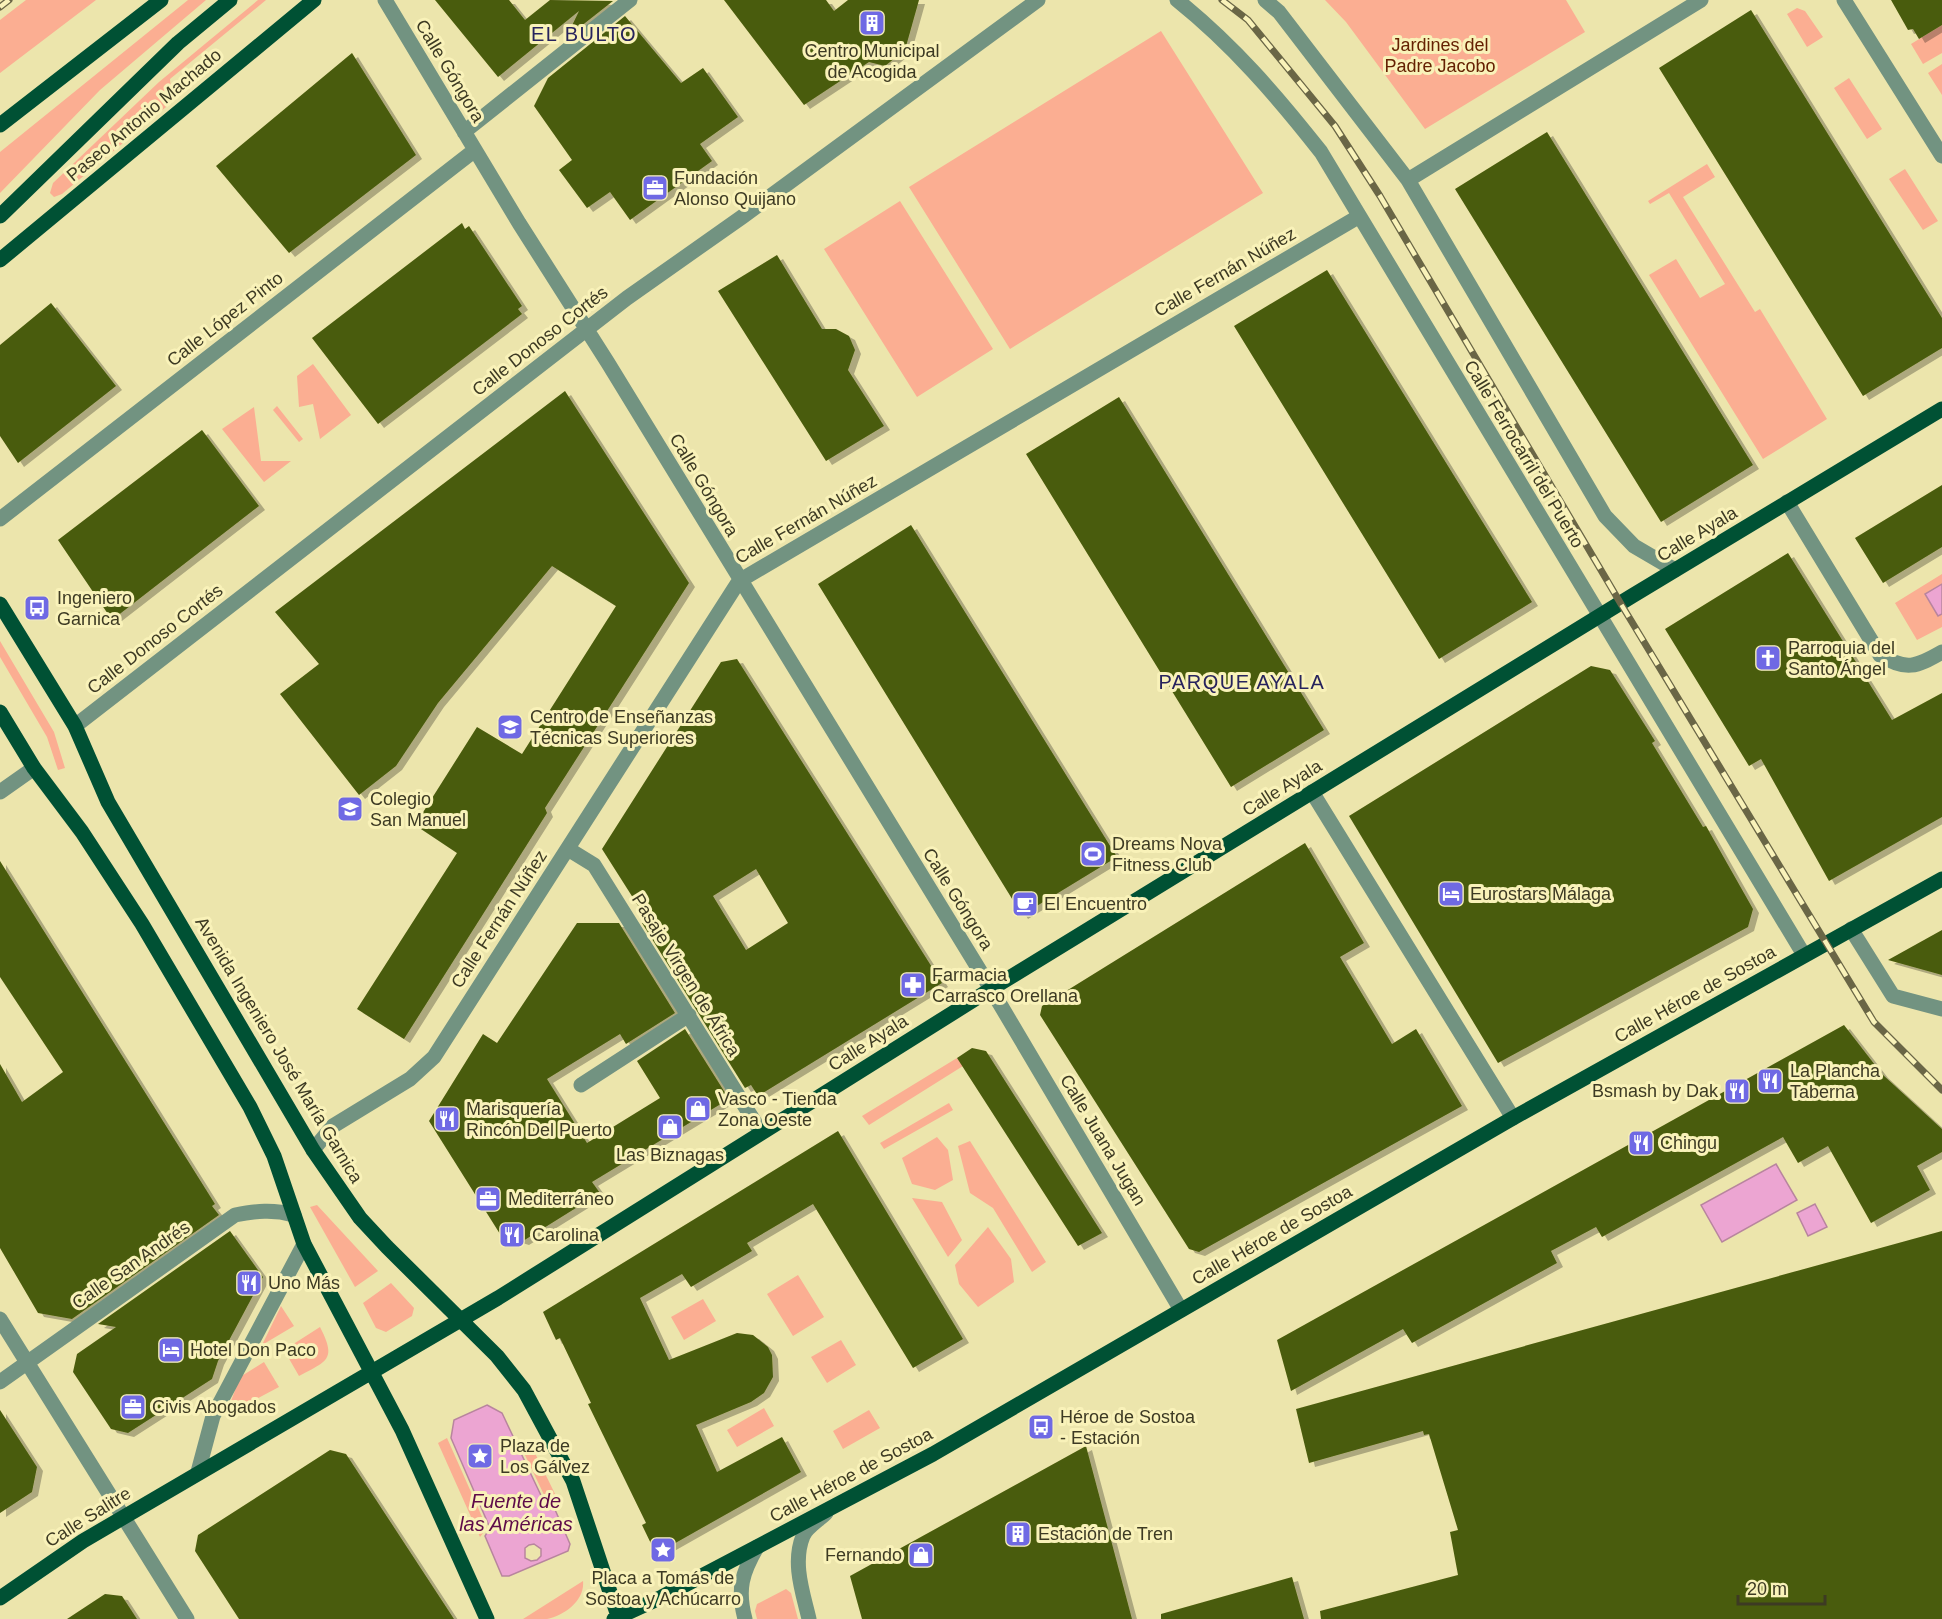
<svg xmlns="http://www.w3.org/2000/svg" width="1942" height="1619" viewBox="0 0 1942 1619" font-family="Arial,sans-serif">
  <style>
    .green { fill: #fbae92 }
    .water { fill: #eca5d2; stroke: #b8859e; stroke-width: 1.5; fill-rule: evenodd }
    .building { fill: #4a5b0b; fill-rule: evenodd; filter: url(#shadow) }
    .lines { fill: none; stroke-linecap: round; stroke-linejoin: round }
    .minor { stroke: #729381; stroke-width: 15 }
    .major { stroke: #005134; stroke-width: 15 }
    .rail-casing { stroke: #6a6646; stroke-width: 7 }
    .rail { stroke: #f9f2b9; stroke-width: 4.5; stroke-dasharray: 14; stroke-linecap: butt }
    .labels { text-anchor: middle; stroke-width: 6; stroke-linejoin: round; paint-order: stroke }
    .park-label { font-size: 18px; fill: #652102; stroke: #f9f2b9 }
    .poi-label { font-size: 18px; fill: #3d3a23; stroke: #f9f2b9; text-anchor: start }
    .street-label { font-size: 18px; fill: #3d3a23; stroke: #f9f2b9 }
    .neighbourhood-label { font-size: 20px; letter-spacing: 1.5px; fill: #27235d; stroke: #f9f2b9 }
    .water-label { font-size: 20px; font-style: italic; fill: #5e0b49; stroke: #f9f2b9 }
  </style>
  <defs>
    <filter id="shadow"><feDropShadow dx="6" dy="4" stdDeviation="0" flood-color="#0004"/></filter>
  </defs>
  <rect width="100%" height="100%" fill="#ece5ac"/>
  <path class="green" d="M 26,0 L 96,0 L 0,73 L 0,20 Z
    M 188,0 L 206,0 L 100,90 L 0,193 L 0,152 Z
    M 258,0 L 266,0 L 170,79 L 172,102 L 62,194 L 54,197 L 50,193 L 53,183 L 159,82 Z
    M 1325,0 L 1566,0 L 1585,32 L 1425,129 L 1346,22 Z
    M 1797,8 L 1805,11 L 1823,37 L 1807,47 L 1787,14 Z
    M 1942,25 L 1942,53 L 1923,64 L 1911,44 Z
    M 1161,31 L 1263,193 L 1010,349 L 909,187 Z
    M 1942,64 L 1942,95 L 1928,73 Z
    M 1849,78 L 1882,129 L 1867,139 L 1834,88 Z
    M 1707,164 L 1715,177 L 1683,197 L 1755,312 L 1760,309 L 1827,419 L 1763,459 L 1649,275 L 1676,259 L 1700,298 L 1725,284 L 1669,193 L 1650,204 L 1648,201 Z
    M 1905,169 L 1938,221 L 1923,230 L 1889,179 Z
    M 900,201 L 993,349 L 917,397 L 824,249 Z
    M 313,364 L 351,415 L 320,439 L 313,404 L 299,407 L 297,376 Z
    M 277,406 L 303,439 L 299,442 L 273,410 Z
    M 254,407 L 261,461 L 291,461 L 264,482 L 222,429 Z
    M 1942,574 L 1942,584 L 1926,594 L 1939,616 L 1942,614 L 1942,627 L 1917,640 L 1895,603 Z
    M 0,641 L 54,732 L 65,768 L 58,770 L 47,737 L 0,657 Z
    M 957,1058 L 963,1066 L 869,1125 L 862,1116 Z
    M 949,1103 L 953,1110 L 884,1149 L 880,1143 Z
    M 937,1137 L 948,1150 L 953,1180 L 935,1190 L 912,1184 L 902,1158 Z
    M 970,1141 L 1046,1262 L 1032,1272 L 993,1208 L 970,1193 L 958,1146 Z
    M 912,1198 L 942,1202 L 962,1240 L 948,1257 Z
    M 317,1205 L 378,1271 L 355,1287 L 310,1207 Z
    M 988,1227 L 1011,1259 L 1014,1282 L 978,1307 L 959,1284 L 955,1265 Z
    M 798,1275 L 824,1317 L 793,1336 L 767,1294 Z
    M 391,1283 L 414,1308 L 412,1316 L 386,1332 L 376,1328 L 363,1303 Z
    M 703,1299 L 716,1321 L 684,1340 L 671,1317 Z
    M 281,1306 L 294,1326 L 262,1345 Z
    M 320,1327 C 337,1360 327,1361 299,1376 L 284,1350 Z
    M 841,1340 L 856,1365 L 827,1383 L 811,1357 Z
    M 264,1362 L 279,1387 L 232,1412 L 228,1409 L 240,1377 Z
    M 764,1408 L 774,1426 L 737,1447 L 727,1430 Z
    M 869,1410 L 880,1428 L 843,1449 L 833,1431 Z
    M 447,1438 L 487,1528 L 480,1537 L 438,1443 Z
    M 533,1449 L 557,1498 L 547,1501 L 524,1453 Z
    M 583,1581 C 585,1600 565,1615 547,1619 C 540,1619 531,1619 523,1619 Z
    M 786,1589 L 791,1593 L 798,1619 L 757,1619 L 755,1611 L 757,1604 Z"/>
  <path class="water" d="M 1942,584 L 1942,614 L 1938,616 L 1925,594 Z
    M 1776,1164 L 1797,1200 L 1722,1242 L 1701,1205 Z
    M 1815,1204 L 1827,1227 L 1808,1236 L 1797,1213 Z
    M 487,1405 L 502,1413 L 546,1506 L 553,1505 L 570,1544 L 568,1551 L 509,1576 L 502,1576 L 485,1536 L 490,1528 L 451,1438 L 454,1420 ZM 529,1545 L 534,1544 L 541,1549 L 541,1556 L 537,1560 L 531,1561 L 525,1558 L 525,1548 Z"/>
  <path class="building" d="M 435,0 L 509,0 L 525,20 L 550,0 L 613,1 L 566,38 L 579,11 L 498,77 Z
    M 724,0 L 826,0 L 834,11 L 848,0 L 919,0 L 905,50 L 885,66 L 869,62 L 804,105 Z
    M 1891,0 L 1942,0 L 1942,25 L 1919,39 L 1913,29 L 1908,30 Z
    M 1751,10 L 1942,318 L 1942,348 L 1863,396 L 1659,68 Z
    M 625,16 L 681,83 L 703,68 L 738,117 L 700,144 L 712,161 L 630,220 L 610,192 L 587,208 L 559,170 L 572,160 L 534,106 L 548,78 Z
    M 352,53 L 416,155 L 289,253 L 216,166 Z
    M 1547,132 L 1753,465 L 1661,522 L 1455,189 Z
    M 462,223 L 465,229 L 469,226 L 522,306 L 518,309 L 522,314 L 378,424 L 312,338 Z
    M 777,255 L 822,329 L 836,329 L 849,336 L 855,350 L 848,370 L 884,426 L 826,461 L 718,291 Z
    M 1327,270 L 1532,602 L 1439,659 L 1234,326 Z
    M 51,303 L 116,386 L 18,463 L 0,436 L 0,345 Z
    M 565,391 L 689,583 L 545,808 L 547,813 L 404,1039 L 357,1009 L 457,853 L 415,825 L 477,727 L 522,754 L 616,606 L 552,566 L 438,703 L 396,766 L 359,795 L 280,694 L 319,664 L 275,612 Z
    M 1119,397 L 1324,730 L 1231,787 L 1026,454 Z
    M 202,430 L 259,506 L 112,620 L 58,540 Z
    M 1942,485 L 1942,547 L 1883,583 L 1855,538 Z
    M 911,525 L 1117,857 L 1022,915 L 818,584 Z
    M 1788,553 L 1892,720 L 1942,693 L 1942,817 L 1829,881 L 1761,759 L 1749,766 L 1665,629 Z
    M 737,659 L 942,983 L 758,1096 L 751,1085 L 745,1088 L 642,923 L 649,923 L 602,849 L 721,662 ZM 756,869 L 788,923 L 746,950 L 713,896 Z
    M 1591,666 L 1610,670 L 1655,741 L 1652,743 L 1703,827 L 1706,826 L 1753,909 L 1748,927 L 1498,1063 L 1349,816 Z
    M 1305,843 L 1364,943 L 1340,957 L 1392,1044 L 1416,1029 L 1462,1106 L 1199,1252 L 1189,1249 L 1040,1015 L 1042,1006 Z
    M 0,861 L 215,1204 L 212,1206 L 219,1215 L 72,1319 L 38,1313 L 0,1248 L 0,1064 L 22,1102 L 63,1072 L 0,977 Z
    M 577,923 L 619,923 L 675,1013 L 626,1044 L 620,1034 L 547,1079 L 587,1143 L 660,1098 L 637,1061 L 685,1029 L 729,1099 L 592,1182 L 600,1193 L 523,1241 L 500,1234 L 429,1121 L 483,1034 L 497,1043 Z
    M 1942,930 L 1942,975 L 1888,960 Z
    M 1844,1025 L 1882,1074 L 1942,1129 L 1942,1152 L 1917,1166 L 1930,1190 L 1871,1223 L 1828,1146 L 1798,1163 L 1783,1137 L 1602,1237 L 1596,1227 L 1551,1251 L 1557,1263 L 1412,1343 L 1403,1329 L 1291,1391 L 1277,1340 Z
    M 972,1048 L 986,1051 L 1102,1233 L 1078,1246 L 957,1058 Z
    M 838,1131 L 963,1339 L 913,1368 L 813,1204 L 747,1243 L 752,1251 L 691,1287 L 682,1274 L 640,1298 L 669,1360 L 737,1333 L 753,1335 L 768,1347 L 772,1355 L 773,1377 L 764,1393 L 751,1402 L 696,1425 L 717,1472 L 782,1437 L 801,1472 L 656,1554 L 642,1525 L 646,1523 L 588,1404 L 591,1403 L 560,1338 L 556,1340 L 543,1312 Z
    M 230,1231 L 263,1277 L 218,1361 L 212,1379 L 128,1433 L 111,1429 L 73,1372 L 77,1354 L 116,1327 L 98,1324 Z
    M 1942,1231 L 1942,1619 L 1321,1619 L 1320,1611 L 1458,1575 L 1450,1532 L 1458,1530 L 1429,1434 L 1424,1435 L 1423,1431 L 1309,1463 L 1296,1409 Z
    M 0,1410 L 37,1467 L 32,1492 L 0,1513 Z
    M 1086,1446 L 1132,1619 L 862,1619 L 850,1576 Z
    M 330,1450 L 346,1454 L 454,1619 L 239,1619 L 195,1551 L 198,1535 Z
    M 1292,1577 L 1304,1619 L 1161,1619 L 1161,1614 Z
    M 105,1594 L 122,1596 L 137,1619 L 67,1619 Z"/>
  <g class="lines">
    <path class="minor" d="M 385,0 L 519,223 L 608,363 L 991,989 L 1181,1310
      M 1177,0 C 1233,45 1277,96 1321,152 L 1804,955
      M 1265,0 L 1279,12 L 1408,180 L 1605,516 L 1634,546 L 1675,570
      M 1844,0 L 1942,156
      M 464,132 L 630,0
      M 1408,180 L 1701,0
      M 1787,502 L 1880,655 C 1906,671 1916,667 1942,652
      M 0,519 L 475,150
      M 75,726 L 627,298 L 742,217 L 1038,0
      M 0,792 L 34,768
      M 1312,792 L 1513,1118
      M 568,849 L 594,865 L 761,1132
      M 1851,929 L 1893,996 L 1942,1009
      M 581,1085 L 689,1015
      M 313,1150 L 333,1126 L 410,1079 L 434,1057 L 739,581 L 1358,217
      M 0,1319 L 187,1619
      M 0,1382 L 235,1215 C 256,1211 273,1209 294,1215
      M 198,1472 L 213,1416 L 304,1244
      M 745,1619 C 737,1589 742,1573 757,1547
      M 809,1619 C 803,1593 792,1563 803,1536 C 806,1528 819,1520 826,1513"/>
    <path class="major" d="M 0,125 L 161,0
      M 0,216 L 178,43 L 230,0
      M 0,260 L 314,0
      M 0,604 L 75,726 L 108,802 L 313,1150 L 360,1218 L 387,1247 L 497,1356 L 524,1390 L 573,1481 L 619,1619
      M 0,712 L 34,768 L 82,832 L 142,924 L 250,1107 L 274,1156 L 304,1244 L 402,1430 L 487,1619
      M 0,1598 L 83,1541 L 498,1298 L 991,989 L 1632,596 L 1942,409
      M 614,1619 L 662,1597 L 933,1454 L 1513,1118 L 1942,879"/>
    <g class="rail-casing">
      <path id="rail" d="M 1222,0 L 1248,20 L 1335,126 L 1380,196 L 1621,604 L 1874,1022 L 1942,1090
        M 0,7 L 9,0"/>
    </g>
    <use href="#rail" class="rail"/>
  </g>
  <defs>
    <g id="building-square" transform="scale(1.35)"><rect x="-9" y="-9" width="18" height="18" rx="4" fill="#6f69e4" stroke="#f9f2b9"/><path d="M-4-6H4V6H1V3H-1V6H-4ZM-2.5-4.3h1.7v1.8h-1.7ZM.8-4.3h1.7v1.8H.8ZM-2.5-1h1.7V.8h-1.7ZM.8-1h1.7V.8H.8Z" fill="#fff"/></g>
    <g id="office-square" transform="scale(1.35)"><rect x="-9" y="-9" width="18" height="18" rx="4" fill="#6f69e4" stroke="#f9f2b9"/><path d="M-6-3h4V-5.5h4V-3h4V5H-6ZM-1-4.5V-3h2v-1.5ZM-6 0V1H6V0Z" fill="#fff"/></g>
    <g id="bus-square" transform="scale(1.35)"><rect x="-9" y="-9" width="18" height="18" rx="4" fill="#6f69e4" stroke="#f9f2b9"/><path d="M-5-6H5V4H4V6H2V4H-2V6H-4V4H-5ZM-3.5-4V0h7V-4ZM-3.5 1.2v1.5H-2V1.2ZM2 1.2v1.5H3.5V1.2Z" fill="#fff"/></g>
    <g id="church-square" transform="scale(1.35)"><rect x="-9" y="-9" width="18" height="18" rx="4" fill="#6f69e4" stroke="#f9f2b9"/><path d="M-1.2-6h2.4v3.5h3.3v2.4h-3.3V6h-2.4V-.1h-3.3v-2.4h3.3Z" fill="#fff"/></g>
    <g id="school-square" transform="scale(1.35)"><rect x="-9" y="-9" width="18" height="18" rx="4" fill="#6f69e4" stroke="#f9f2b9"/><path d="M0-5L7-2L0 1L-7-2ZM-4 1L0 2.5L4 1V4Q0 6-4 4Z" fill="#fff"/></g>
    <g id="stadium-square" transform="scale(1.35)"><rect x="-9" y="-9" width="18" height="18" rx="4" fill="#6f69e4" stroke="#f9f2b9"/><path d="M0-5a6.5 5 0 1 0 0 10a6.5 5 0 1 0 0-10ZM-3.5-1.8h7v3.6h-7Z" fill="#fff"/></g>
    <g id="hotel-square" transform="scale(1.35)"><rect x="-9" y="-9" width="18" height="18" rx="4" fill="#6f69e4" stroke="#f9f2b9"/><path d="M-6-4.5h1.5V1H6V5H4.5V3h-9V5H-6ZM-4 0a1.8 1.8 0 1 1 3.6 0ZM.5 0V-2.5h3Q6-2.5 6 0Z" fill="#fff"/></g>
    <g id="cafe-square" transform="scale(1.35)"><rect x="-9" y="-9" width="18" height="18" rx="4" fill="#6f69e4" stroke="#f9f2b9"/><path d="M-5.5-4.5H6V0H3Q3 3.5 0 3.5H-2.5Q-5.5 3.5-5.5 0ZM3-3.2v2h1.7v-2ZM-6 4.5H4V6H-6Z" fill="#fff"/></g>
    <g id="pharmacy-square" transform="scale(1.35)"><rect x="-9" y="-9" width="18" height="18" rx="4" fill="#6f69e4" stroke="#f9f2b9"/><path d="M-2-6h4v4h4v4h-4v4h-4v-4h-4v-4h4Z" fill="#fff"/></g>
    <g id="restaurant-square" transform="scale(1.35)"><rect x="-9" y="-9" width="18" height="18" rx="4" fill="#6f69e4" stroke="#f9f2b9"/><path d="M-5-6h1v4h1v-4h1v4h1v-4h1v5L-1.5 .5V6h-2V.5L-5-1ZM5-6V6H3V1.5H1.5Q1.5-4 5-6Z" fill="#fff"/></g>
    <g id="shop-square" transform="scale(1.35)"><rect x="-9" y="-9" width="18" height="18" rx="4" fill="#6f69e4" stroke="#f9f2b9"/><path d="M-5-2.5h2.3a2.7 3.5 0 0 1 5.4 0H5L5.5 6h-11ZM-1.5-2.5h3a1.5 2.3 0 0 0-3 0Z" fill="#fff"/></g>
    <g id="sight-square" transform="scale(1.35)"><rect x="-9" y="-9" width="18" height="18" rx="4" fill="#6f69e4" stroke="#f9f2b9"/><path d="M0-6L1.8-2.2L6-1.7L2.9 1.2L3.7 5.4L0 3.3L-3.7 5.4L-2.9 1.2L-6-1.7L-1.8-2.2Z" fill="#fff"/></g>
  </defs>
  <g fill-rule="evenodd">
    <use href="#building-square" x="872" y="23"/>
    <use href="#office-square" x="655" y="188"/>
    <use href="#bus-square" x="37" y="608"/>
    <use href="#church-square" x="1768" y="658"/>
    <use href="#school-square" x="510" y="727"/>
    <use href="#school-square" x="350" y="809"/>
    <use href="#stadium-square" x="1093" y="854"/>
    <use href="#hotel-square" x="1451" y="894"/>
    <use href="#cafe-square" x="1025" y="904"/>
    <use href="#pharmacy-square" x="913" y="985"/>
    <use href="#restaurant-square" x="1770" y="1081"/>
    <use href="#restaurant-square" x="1737" y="1091"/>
    <use href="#shop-square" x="698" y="1109"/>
    <use href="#restaurant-square" x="447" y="1119"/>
    <use href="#shop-square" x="670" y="1127"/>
    <use href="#restaurant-square" x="1641" y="1143"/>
    <use href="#office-square" x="488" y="1199"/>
    <use href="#restaurant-square" x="512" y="1235"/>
    <use href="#restaurant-square" x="249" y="1283"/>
    <use href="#hotel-square" x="171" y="1350"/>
    <use href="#office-square" x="133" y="1407"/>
    <use href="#bus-square" x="1041" y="1427"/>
    <use href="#sight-square" x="480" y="1456"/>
    <use href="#building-square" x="1018" y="1534"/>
    <use href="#sight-square" x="663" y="1550"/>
    <use href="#shop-square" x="921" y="1555"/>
  </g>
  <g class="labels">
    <g class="park-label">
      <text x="1440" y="51">Jardines del<tspan x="1440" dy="21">Padre Jacobo</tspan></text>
    </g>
    <g class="poi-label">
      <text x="872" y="57" text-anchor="middle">Centro Municipal<tspan x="872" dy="21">de Acogida</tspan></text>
      <text x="674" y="184">Fundación<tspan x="674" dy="21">Alonso Quijano</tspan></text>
      <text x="57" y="604">Ingeniero<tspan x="57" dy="21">Garnica</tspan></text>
      <text x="1788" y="654">Parroquia del<tspan x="1788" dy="21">Santo Ángel</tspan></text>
      <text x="530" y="723">Centro de Enseñanzas<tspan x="530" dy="21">Técnicas Superiores</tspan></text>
      <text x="370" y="805">Colegio<tspan x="370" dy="21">San Manuel</tspan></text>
      <text x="1112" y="850">Dreams Nova<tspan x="1112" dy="21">Fitness Club</tspan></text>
      <text x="1470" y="900">Eurostars Málaga</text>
      <text x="1044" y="910">El Encuentro</text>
      <text x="932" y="981">Farmacia<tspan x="932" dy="21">Carrasco Orellana</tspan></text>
      <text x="1790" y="1077">La Plancha<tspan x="1790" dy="21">Taberna</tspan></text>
      <text x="1718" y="1097" text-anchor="end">Bsmash by Dak</text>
      <text x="718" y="1105">Vasco - Tienda<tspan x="718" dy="21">Zona Oeste</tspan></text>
      <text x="466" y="1115">Marisquería<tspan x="466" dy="21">Rincón Del Puerto</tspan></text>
      <text x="1660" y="1149">Chingu</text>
      <text x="670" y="1161" text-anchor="middle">Las Biznagas</text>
      <text x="508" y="1205">Mediterráneo</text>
      <text x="532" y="1241">Carolina</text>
      <text x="268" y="1289">Uno Más</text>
      <text x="190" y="1356">Hotel Don Paco</text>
      <text x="152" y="1413">Civis Abogados</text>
      <text x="1060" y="1423">Héroe de Sostoa<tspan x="1060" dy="21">- Estación</tspan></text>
      <text x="500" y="1452">Plaza de<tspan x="500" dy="21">Los Gálvez</tspan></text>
      <text x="1038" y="1540">Estación de Tren</text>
      <text x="902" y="1561" text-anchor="end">Fernando</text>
      <text x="663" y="1584" text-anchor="middle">Placa a Tomás de<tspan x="663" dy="21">Sostoa y Achúcarro</tspan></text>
    </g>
    <g class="street-label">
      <text transform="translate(450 71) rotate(59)" y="6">Calle Góngora</text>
      <text transform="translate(144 115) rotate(-40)" y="6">Paseo Antonio Machado</text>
      <text transform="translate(1225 272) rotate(-30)" y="6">Calle Fernán Núñez</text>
      <text transform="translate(225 319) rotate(-38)" y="6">Calle López Pinto</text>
      <text transform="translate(540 341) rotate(-38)" y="6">Calle Donoso Cortés</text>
      <text transform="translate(1524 454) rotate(59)" y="6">Calle Ferrocarril del Puerto</text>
      <text transform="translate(704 485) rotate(59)" y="6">Calle Góngora</text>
      <text transform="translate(806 519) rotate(-30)" y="6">Calle Fernán Núñez</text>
      <text transform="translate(1697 534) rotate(-31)" y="6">Calle Ayala</text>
      <text transform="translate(155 639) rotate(-38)" y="6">Calle Donoso Cortés</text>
      <text transform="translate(1282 788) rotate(-32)" y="6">Calle Ayala</text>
      <text transform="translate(958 899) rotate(58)" y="6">Calle Góngora</text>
      <text transform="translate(499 919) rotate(-57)" y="6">Calle Fernán Núñez</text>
      <text transform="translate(686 975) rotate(58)" y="6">Pasaje Virgen de África</text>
      <text transform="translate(1695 994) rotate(-29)" y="6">Calle Héroe de Sostoa</text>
      <text transform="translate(868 1043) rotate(-32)" y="6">Calle Ayala</text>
      <text transform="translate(279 1050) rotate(59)" y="6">Avenida Ingeniero José María Garnica</text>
      <text transform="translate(1103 1140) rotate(59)" y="6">Calle Juana Jugan</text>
      <text transform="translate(1272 1235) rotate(-30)" y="6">Calle Héroe de Sostoa</text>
      <text transform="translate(131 1265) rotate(-35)" y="6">Calle San Andrés</text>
      <text transform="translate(851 1475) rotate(-28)" y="6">Calle Héroe de Sostoa</text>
      <text transform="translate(88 1517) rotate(-32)" y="6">Calle Salitre</text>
    </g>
    <g class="neighbourhood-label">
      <text x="584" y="41">EL BULTO</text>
      <text x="1242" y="689">PARQUE AYALA</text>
    </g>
    <g class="water-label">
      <text x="516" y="1508">Fuente de<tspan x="516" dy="23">las Américas</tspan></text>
    </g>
  </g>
  <path d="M1738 1595v9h87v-9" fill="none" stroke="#3d3a23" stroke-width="3"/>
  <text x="1747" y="1595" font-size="18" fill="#3d3a23" stroke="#f9f2b9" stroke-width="4.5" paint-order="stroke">20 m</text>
</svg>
